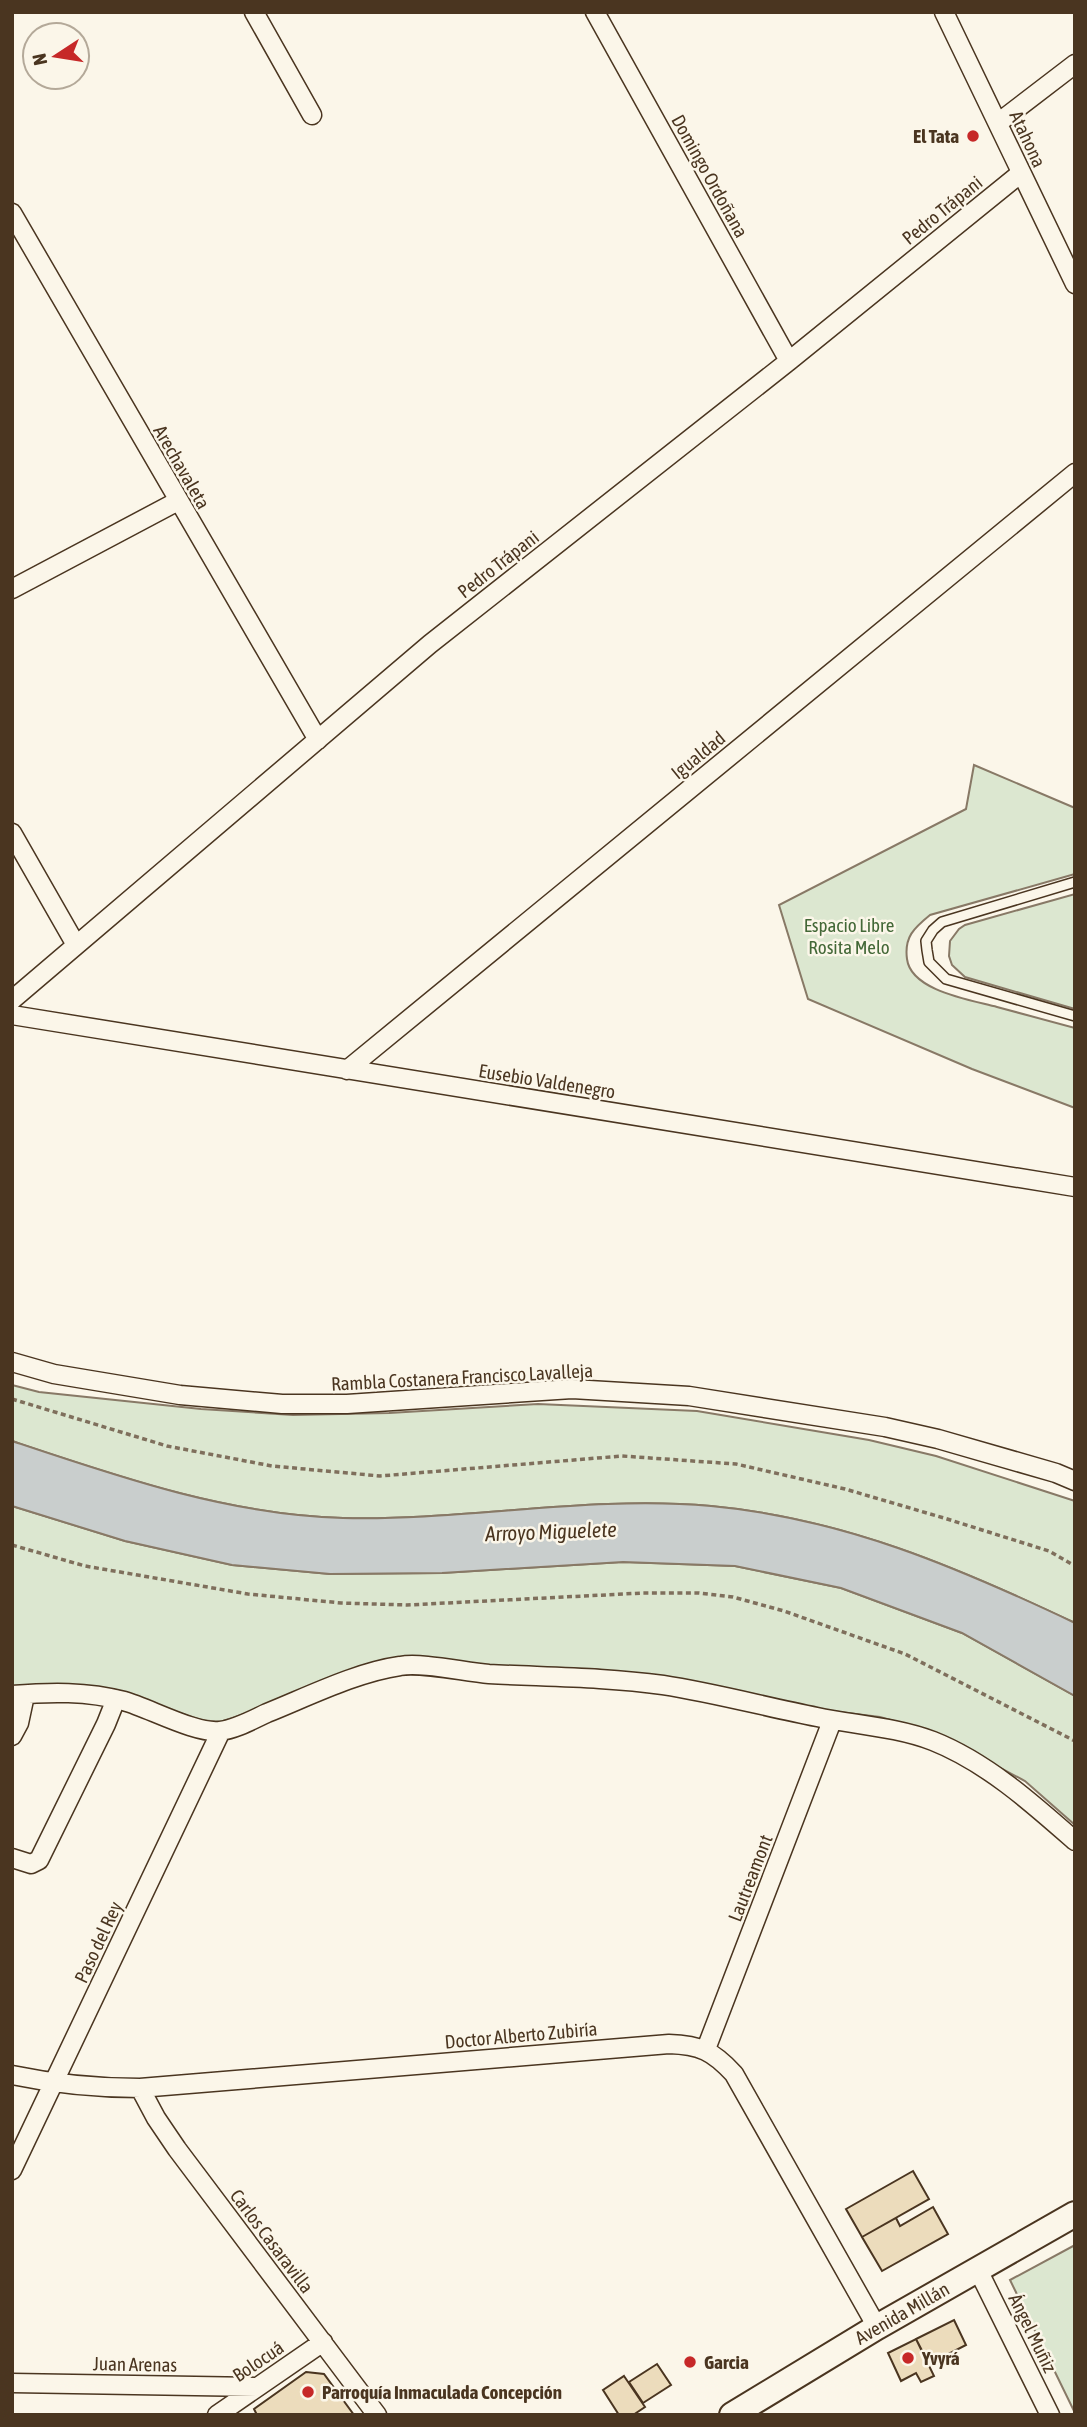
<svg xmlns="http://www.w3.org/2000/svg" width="1087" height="2427" viewBox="0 0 1087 2427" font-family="'Asap Condensed',sans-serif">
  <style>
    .green { fill: #dce7d0; stroke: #887966; stroke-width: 2 }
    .water { fill: #c9cecd; stroke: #887966; stroke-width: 2 }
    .building { fill: #ecdcbc; stroke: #4a3520; stroke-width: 2 }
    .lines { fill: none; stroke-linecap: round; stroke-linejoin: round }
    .service-casing { stroke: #4a3520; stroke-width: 12 }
    .minor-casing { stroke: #4a3520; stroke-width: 21 }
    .secondary-casing { stroke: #4a3520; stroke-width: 28 }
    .path { stroke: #7f6f5c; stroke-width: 3.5; stroke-dasharray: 5 3.5; stroke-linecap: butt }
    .service { stroke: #fbf6e9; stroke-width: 9 }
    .minor { stroke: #fbf6e9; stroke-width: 18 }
    .secondary { stroke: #fbf6e9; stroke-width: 24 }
    .poi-dot { fill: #c62828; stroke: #fbf6e9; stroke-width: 2.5 }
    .labels { text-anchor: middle; stroke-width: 5; stroke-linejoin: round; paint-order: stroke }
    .poi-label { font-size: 19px; font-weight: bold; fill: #4a3520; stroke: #fbf6e9; text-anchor: start }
    .street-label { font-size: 19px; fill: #4a3520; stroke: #fbf6e9 }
    .park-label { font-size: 19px; fill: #436837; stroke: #fbf6e9 }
    .water-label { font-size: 21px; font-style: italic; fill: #4a3520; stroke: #fbf6e9 }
  </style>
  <rect width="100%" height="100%" fill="#fbf6e9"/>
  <path class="green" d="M 974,765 L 1075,808 L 1075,874 L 930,915 C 914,928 904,937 907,959 C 911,991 971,1000 997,1007 C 1023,1014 1049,1021 1075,1028 L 1075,1108 L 972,1069 L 808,999 L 779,905 L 966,809 Z
    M 1075,894 L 1075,1009 L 965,977 L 952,965 L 949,956 L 950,941 L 959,929 L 965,925 Z
    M 12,1385 L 39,1392 L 201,1409 L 293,1415 L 389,1413 L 538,1404 L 697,1411 L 869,1440 L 936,1456 L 1075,1501 L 1075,1623 C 957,1567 842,1518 711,1506 C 588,1495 466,1521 343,1518 C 229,1515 120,1477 12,1441 Z
    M 12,1506 L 125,1541 L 232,1565 L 330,1574 L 442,1573 L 623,1562 L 735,1566 L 841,1588 L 962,1633 L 1075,1696 L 1075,1825 L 1025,1781 L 963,1748 L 922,1729 L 880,1717 L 815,1709 L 712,1685 L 594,1669 L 470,1666 L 407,1660 L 220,1722 L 201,1720 L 109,1691 L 12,1688 Z
    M 1075,2245 L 1075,2413 L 1010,2280 Z"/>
  <path class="water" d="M 12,1441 C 119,1477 229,1515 343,1518 C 466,1521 588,1495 711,1506 C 842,1518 957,1567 1075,1623 L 1075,1696 L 962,1633 L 841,1588 L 735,1566 L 623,1562 L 442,1573 L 330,1574 L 232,1565 L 125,1541 L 12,1506 Z"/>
  <path class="building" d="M 913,2171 L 929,2199 L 862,2237 L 846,2209 Z
    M 933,2207 L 948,2234 L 882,2271 L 862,2237 L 896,2218 L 900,2226 Z
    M 954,2320 L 966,2345 L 929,2364 L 916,2339 Z
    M 916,2339 L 934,2376 L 921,2382 L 916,2373 L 901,2381 L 888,2353 Z
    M 657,2364 L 671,2385 L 643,2403 L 629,2382 Z
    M 306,2372 L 324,2374 L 354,2415 L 257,2415 L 254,2409 Z
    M 624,2376 L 645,2407 L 633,2415 L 619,2415 L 603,2390 Z"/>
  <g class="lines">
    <g class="service-casing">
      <path id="service" d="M 1075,882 L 942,922 L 933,930 L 926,941 L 927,950 L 929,962 L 946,979 L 1075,1016"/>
    </g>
    <g class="minor-casing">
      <path id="minor" d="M 254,12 L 312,115
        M 595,12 L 789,361
        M 944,12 L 1075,284
        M 998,123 L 1075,64
        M 12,213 L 318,740
        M 12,589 L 178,501
        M 12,833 L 76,945
        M 12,1000 L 430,644 L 789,361 L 1021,173
        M 12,1015 L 1075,1187
        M 347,1070 L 1075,473
        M 12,1362 L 54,1374 L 180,1395 L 282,1404 L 347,1404 L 572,1389 L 689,1396 L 885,1427 L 938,1439 L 1056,1473 L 1075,1481
        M 12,1695 C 50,1692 87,1691 124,1701 C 149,1708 196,1734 220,1731 C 236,1729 252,1720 267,1713 C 307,1697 357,1672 400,1666 C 422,1662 464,1672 489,1674 C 547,1677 605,1677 663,1685 C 715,1693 766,1707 817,1717 C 856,1725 896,1727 933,1741 C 986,1762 1032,1803 1075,1841
        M 12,1736 L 19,1723 L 25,1695
        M 12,1858 L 31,1864 L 39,1860 L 106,1724 L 116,1699
        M 706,2049 L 832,1721
        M 12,2075 C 55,2084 96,2088 140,2088 L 669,2044 C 700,2045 713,2051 734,2074 L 877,2327
        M 140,2088 L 156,2118 L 177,2149 L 377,2415
        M 12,2170 L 221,1731
        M 978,2270 L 1050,2415
        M 12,2383 L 257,2387
        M 217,2415 L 323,2342"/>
    </g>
    <g class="secondary-casing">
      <path id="secondary" d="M 732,2415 L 877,2327 L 1075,2214"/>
    </g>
    <path class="path" d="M 12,1399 L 167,1446 L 272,1466 L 380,1476 L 622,1456 L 736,1464 L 845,1489 L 944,1518 L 1049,1551 L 1075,1566
      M 12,1545 L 85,1566 L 248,1594 L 341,1603 L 407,1605 L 643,1593 L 699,1593 L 733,1597 L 784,1611 L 905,1654 L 1075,1741"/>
    <use href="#service" class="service"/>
    <use href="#minor" class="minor"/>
    <use href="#secondary" class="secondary"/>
  </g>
  <g class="poi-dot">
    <circle cx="973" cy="136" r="7"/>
    <circle cx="908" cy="2358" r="7"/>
    <circle cx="690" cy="2362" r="7"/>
    <circle cx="308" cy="2392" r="7"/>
  </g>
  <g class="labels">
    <g class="poi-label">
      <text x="959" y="143" text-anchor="end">El Tata</text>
      <text x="922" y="2365">Yvyrá</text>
      <text x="704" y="2369">Garcia</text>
      <text x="322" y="2399">Parroquía Inmaculada Concepción</text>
    </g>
    <g class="street-label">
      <text transform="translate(1028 139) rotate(65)" y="7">Atahona</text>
      <text transform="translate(710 176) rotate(61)" y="7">Domingo Ordoñana</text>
      <text transform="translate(942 210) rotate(-39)" y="7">Pedro Trápani</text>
      <text transform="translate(182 467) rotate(60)" y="7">Arechavaleta</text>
      <text transform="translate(498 564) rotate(-38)" y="7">Pedro Trápani</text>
      <text transform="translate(698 755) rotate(-39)" y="7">Igualdad</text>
      <text transform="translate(547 1081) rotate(9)" y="7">Eusebio Valdenegro</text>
      <text transform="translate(462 1377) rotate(-3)" y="7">Rambla Costanera Francisco Lavalleja</text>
      <text transform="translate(750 1878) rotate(-69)" y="7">Lautreamont</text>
      <text transform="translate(98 1942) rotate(-65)" y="7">Paso del Rey</text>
      <text transform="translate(521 2035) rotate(-5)" y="7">Doctor Alberto Zubiría</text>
      <text transform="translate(272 2241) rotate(53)" y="7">Carlos Casaravilla</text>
      <text transform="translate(902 2313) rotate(-30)" y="7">Avenida Millán</text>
      <text transform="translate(1033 2333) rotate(64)" y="7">Ángel Muñiz</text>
      <text transform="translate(258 2361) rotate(-34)" y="7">Bolocuá</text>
      <text transform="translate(135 2364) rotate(1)" y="7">Juan Arenas</text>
    </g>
    <g class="park-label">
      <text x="849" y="932">Espacio Libre<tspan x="849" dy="22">Rosita Melo</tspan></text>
    </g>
    <g class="water-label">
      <text transform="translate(551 1532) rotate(-2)" y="7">Arroyo Miguelete</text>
    </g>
  </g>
  <rect width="1087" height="2427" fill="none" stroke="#4a3520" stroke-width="28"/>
  <g transform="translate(56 56) rotate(258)"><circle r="33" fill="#fbf6e9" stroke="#b4a999" stroke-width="2"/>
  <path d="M0-5L12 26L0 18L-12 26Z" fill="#c62828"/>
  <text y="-10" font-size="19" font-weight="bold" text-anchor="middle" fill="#4a3520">N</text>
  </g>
</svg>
